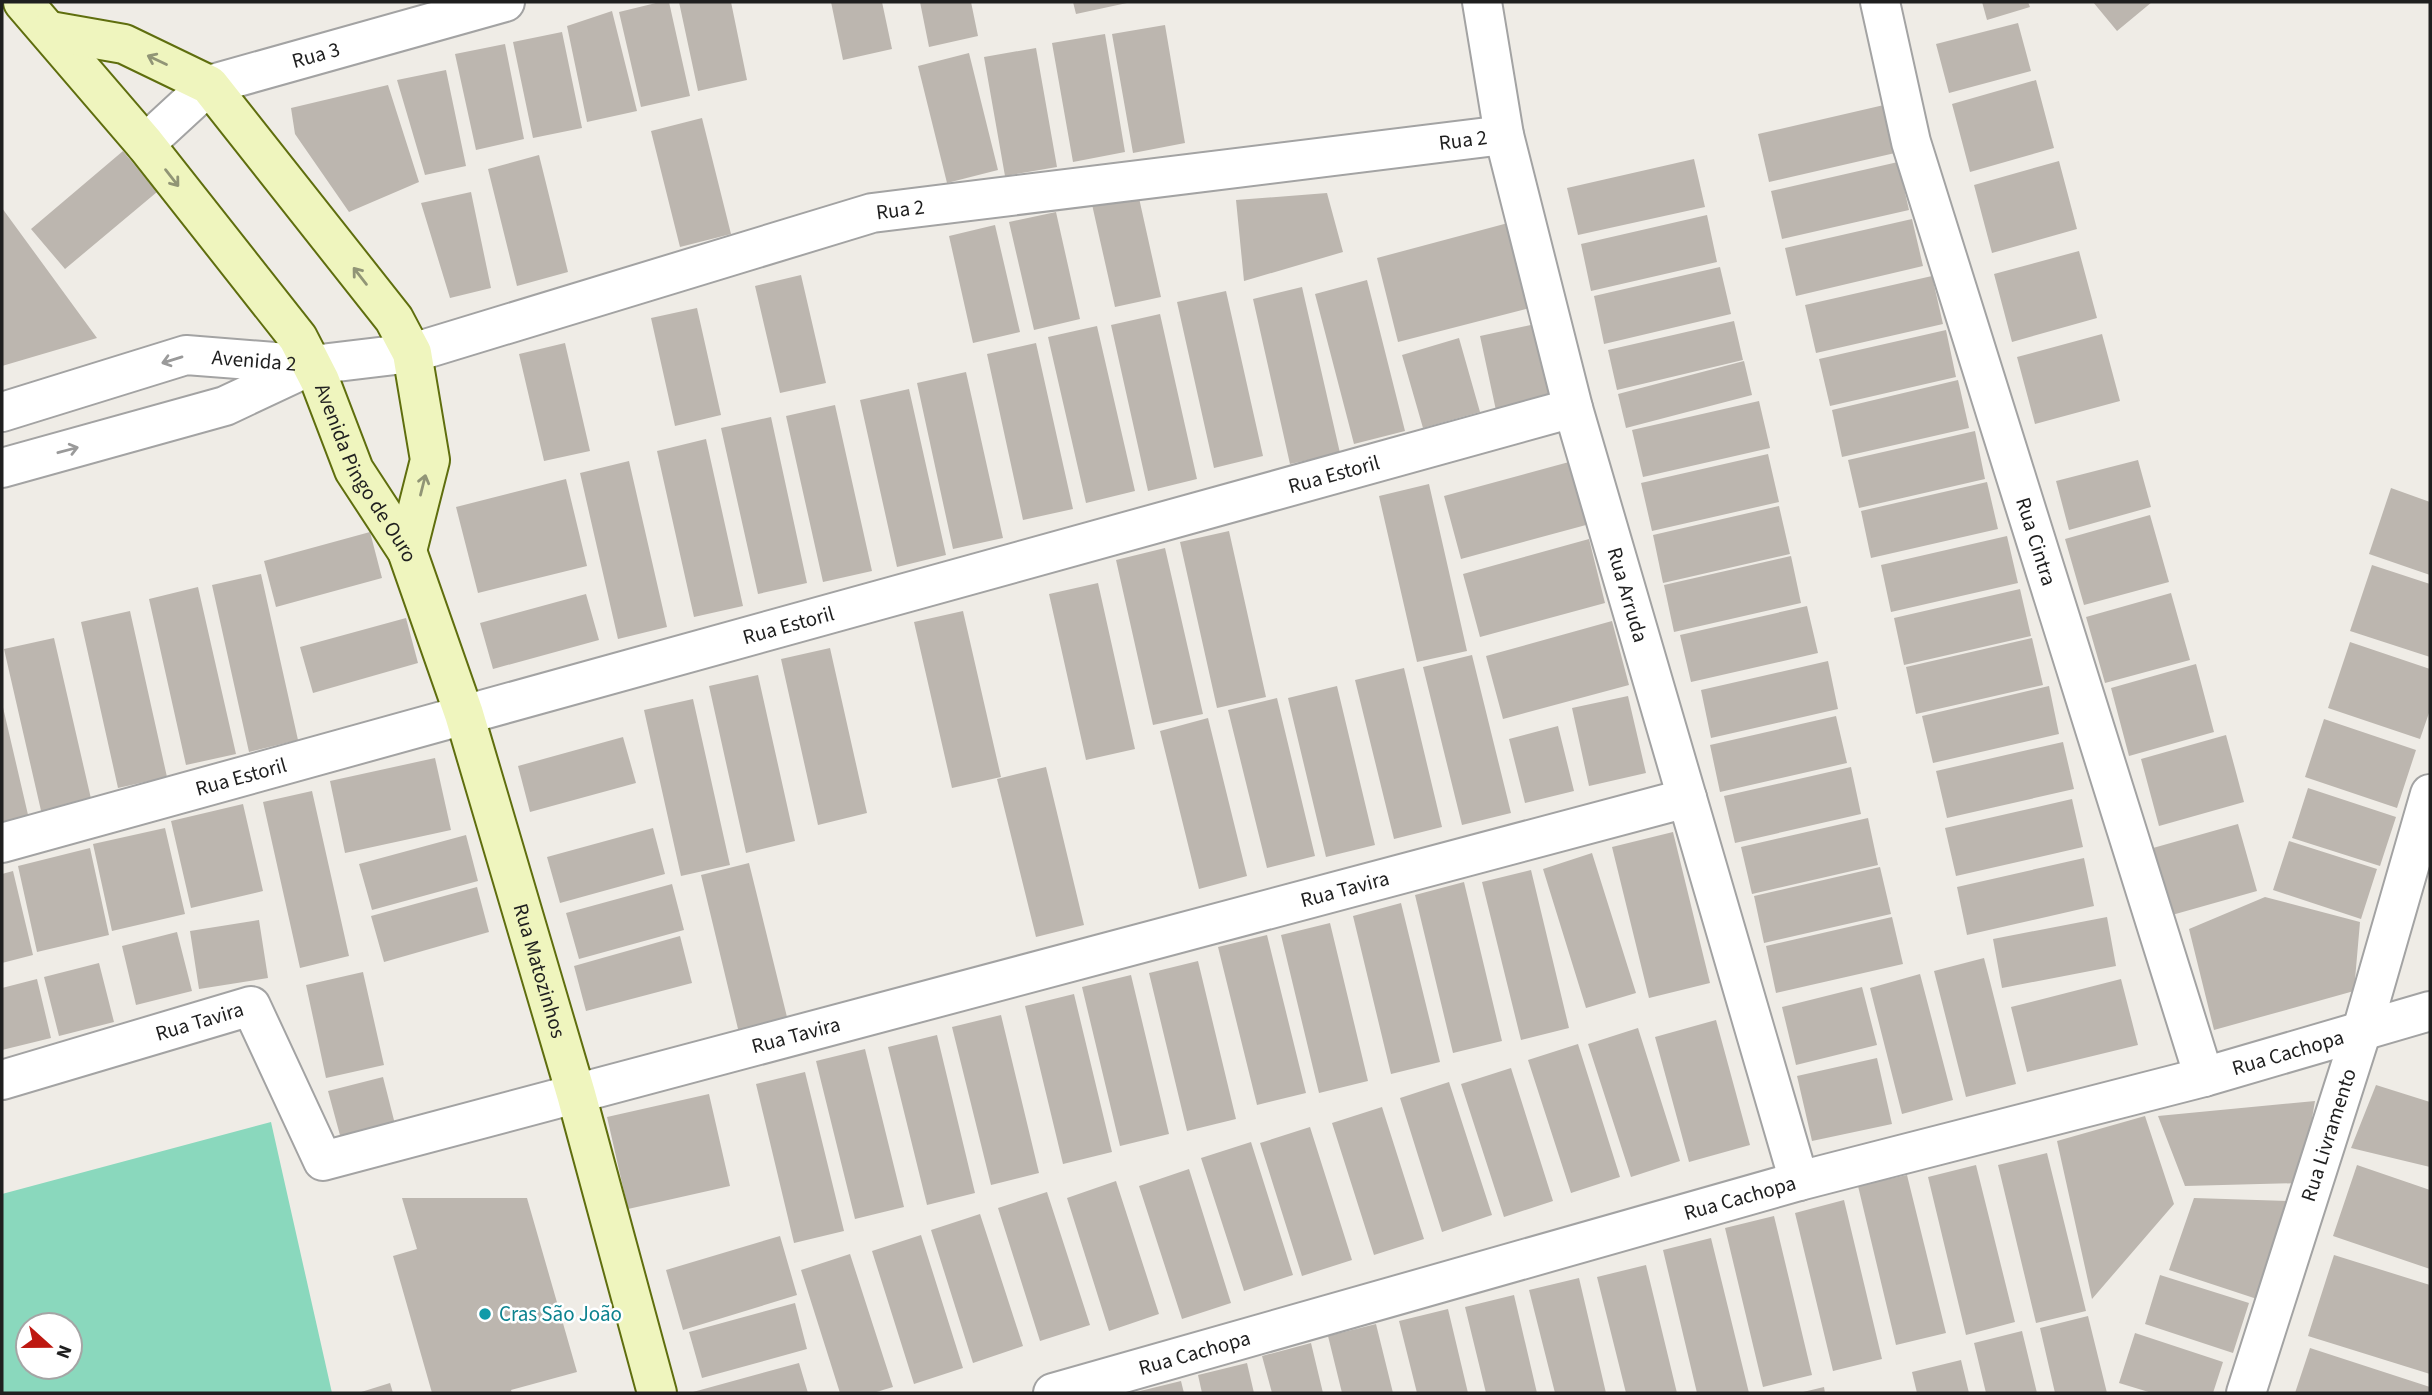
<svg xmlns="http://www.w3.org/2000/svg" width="2432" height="1395" viewBox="0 0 2432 1395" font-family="'Source Sans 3',sans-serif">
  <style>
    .pitch { fill: #8ad8bd; fill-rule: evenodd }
    .building { fill: #bcb6af }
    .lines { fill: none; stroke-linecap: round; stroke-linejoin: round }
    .street-casing { stroke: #a3a3a3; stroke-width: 42 }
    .secondary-casing { stroke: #5f6e0e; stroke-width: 42 }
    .street { stroke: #fff; stroke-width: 38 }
    .secondary { stroke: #eff5be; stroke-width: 38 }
    .oneway { stroke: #919576 }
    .oneway2 { stroke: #9a9a9a }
    .culture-dot { fill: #0f9aa8; stroke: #fff; stroke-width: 2.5 }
    .labels { text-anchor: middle; stroke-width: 5; stroke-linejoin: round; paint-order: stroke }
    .street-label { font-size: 21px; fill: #1f1f1f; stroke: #fff }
    .culture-label { font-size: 21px; fill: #0d838f; stroke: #fff; text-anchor: start }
  </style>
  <rect width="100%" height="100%" fill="#efece6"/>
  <path class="pitch" d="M 271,1122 L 332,1393 L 2,1393 L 2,1194 ZM 28,1325 L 70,1325 L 70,1367 L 28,1367 Z"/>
  <path class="building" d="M 660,2 L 669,2 L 690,96 L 641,107 L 619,12 Z
    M 679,2 L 731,2 L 747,80 L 698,91 Z
    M 831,2 L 882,2 L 892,49 L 843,60 Z
    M 920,2 L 971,2 L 978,36 L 929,47 Z
    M 1073,2 L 1127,2 L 1127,3 L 1076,14 Z
    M 1982,2 L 2028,2 L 2030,7 L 1987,20 Z
    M 2093,2 L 2152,2 L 2117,31 Z
    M 612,11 L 637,111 L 587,122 L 567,26 Z
    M 2018,23 L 2031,71 L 1949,93 L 1936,44 Z
    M 1165,25 L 1185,143 L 1133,153 L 1112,34 Z
    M 562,32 L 582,128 L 533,138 L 513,42 Z
    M 1105,34 L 1125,152 L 1073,162 L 1052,43 Z
    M 505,44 L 524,139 L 476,150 L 455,54 Z
    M 1036,48 L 1057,167 L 1005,176 L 984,57 Z
    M 969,53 L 998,170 L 947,183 L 918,66 Z
    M 446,70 L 466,166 L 425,175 L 397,80 Z
    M 2036,80 L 2054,148 L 1970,172 L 1952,104 Z
    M 388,85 L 419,182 L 349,212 L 295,134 L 291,108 Z
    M 1884,105 L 1895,153 L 1769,182 L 1758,134 Z
    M 702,118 L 731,234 L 680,247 L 651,131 Z
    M 123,151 L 157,192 L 65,269 L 31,229 Z
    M 539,155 L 568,272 L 517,286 L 488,169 Z
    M 1694,159 L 1705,207 L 1578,235 L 1567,188 Z
    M 2059,161 L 2077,229 L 1992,253 L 1974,185 Z
    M 1898,162 L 1909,210 L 1782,239 L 1771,191 Z
    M 1137,189 L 1161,297 L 1115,307 L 1091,200 Z
    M 471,192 L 491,288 L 450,298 L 421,203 Z
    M 1327,193 L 1343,252 L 1244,281 L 1236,200 Z
    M 2,208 L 97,338 L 2,366 Z
    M 1056,212 L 1080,319 L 1034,330 L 1009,222 Z
    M 1707,215 L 1717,262 L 1591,291 L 1581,244 Z
    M 1912,219 L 1923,266 L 1796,296 L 1785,248 Z
    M 1508,223 L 1530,308 L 1398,342 L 1377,258 Z
    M 995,225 L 1020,332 L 973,343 L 949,236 Z
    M 2079,251 L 2097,318 L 2012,342 L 1994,274 Z
    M 1720,267 L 1731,314 L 1604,344 L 1594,296 Z
    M 801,275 L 826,383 L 780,393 L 755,286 Z
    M 1932,276 L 1943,324 L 1816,353 L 1805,305 Z
    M 1367,280 L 1405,431 L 1354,444 L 1315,294 Z
    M 1302,287 L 1340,453 L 1290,464 L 1253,299 Z
    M 1226,291 L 1263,456 L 1214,468 L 1177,302 Z
    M 697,308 L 721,415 L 675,426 L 651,318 Z
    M 1160,314 L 1197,479 L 1148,491 L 1111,325 Z
    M 1734,321 L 1743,360 L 1617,390 L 1608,350 Z
    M 1535,324 L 1552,403 L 1497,415 L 1480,336 Z
    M 1097,326 L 1135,491 L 1086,503 L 1048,337 Z
    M 1946,330 L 1956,377 L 1830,406 L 1819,359 Z
    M 2102,334 L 2120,401 L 2035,424 L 2017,357 Z
    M 1459,338 L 1480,412 L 1423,428 L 1402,355 Z
    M 565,343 L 590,451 L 544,461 L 519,354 Z
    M 1036,343 L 1073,509 L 1023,520 L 987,354 Z
    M 1744,361 L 1752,395 L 1626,428 L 1618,394 Z
    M 966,372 L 1003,538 L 953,549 L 917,383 Z
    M 1958,380 L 1969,428 L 1842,457 L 1832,410 Z
    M 909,389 L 946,555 L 897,567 L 860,400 Z
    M 1759,401 L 1770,448 L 1643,477 L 1632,430 Z
    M 835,405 L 872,571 L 823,582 L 786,416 Z
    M 771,417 L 807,583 L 758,594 L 721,428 Z
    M 1975,431 L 1985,479 L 1859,508 L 1848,460 Z
    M 706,439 L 743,606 L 694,617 L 657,451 Z
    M 1768,454 L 1779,502 L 1652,531 L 1641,483 Z
    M 2138,460 L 2151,507 L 2069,530 L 2056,481 Z
    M 629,461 L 667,627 L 618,639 L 580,473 Z
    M 1569,462 L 1586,525 L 1461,559 L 1444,496 Z
    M 566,479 L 587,566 L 478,593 L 456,507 Z
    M 1987,482 L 1998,529 L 1871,558 L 1861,511 Z
    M 1429,484 L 1467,651 L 1417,662 L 1379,496 Z
    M 2391,488 L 2430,502 L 2430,575 L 2369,554 Z
    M 1779,506 L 1790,554 L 1663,583 L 1653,535 Z
    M 2150,515 L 2169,582 L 2084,605 L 2065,539 Z
    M 1229,531 L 1266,697 L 1217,708 L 1180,542 Z
    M 370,532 L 382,578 L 276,607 L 264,561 Z
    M 2007,536 L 2018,583 L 1891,612 L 1881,565 Z
    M 1589,539 L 1605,603 L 1480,637 L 1463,574 Z
    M 1165,548 L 1203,714 L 1153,725 L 1116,560 Z
    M 1791,556 L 1801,603 L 1674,632 L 1664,585 Z
    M 2372,565 L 2430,584 L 2430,657 L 2350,631 Z
    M 261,574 L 298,740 L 249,752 L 212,585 Z
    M 1098,583 L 1135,749 L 1086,760 L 1049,594 Z
    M 198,587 L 236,754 L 186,765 L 149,599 Z
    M 2020,589 L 2031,636 L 1904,665 L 1894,618 Z
    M 2171,593 L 2190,660 L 2105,683 L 2086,617 Z
    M 586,594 L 599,640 L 493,669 L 480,623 Z
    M 1807,606 L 1818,653 L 1691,682 L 1680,635 Z
    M 130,611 L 167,777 L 118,788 L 81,622 Z
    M 963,611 L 1001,777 L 952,788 L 914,622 Z
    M 406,618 L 418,663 L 313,693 L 300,647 Z
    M 1612,621 L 1629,685 L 1503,719 L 1486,656 Z
    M 54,638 L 92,803 L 42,815 L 4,649 Z
    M 2032,638 L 2043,685 L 1916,714 L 1906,667 Z
    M 2350,642 L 2430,669 L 2430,710 L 2420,739 L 2328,708 Z
    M 830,648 L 867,813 L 818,825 L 781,659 Z
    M 1472,655 L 1511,813 L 1462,825 L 1423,667 Z
    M 1828,661 L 1838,709 L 1711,738 L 1701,690 Z
    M 2196,664 L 2214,732 L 2129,756 L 2111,688 Z
    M 1404,668 L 1442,827 L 1394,839 L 1355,680 Z
    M 758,675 L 795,841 L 746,853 L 709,686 Z
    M 1337,686 L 1375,845 L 1326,857 L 1288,698 Z
    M 2049,686 L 2059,734 L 1933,763 L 1922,716 Z
    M 1628,696 L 1646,773 L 1589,786 L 1572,708 Z
    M 1277,698 L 1315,856 L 1267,868 L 1228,710 Z
    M 693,699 L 730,865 L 681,876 L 644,710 Z
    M 2,703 L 29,819 L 2,826 Z
    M 1836,716 L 1847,763 L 1720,792 L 1710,745 Z
    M 1208,718 L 1247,876 L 1199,889 L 1160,731 Z
    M 2324,719 L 2416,750 L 2397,808 L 2305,777 Z
    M 1558,726 L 1574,791 L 1525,803 L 1509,739 Z
    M 2226,735 L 2244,802 L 2159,826 L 2141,759 Z
    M 623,737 L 636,783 L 530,812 L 518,766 Z
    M 2063,742 L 2074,789 L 1947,818 L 1936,771 Z
    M 435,758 L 451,830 L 345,853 L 330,781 Z
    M 1046,767 L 1084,925 L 1036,937 L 997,779 Z
    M 1851,767 L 1861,814 L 1735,843 L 1724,796 Z
    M 2308,788 L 2396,817 L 2380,866 L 2292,838 Z
    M 312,791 L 349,956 L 300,968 L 263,802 Z
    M 2072,799 L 2083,847 L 1956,876 L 1945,828 Z
    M 243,804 L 263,891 L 191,908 L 171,821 Z
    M 1868,818 L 1878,865 L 1752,894 L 1741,847 Z
    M 2238,824 L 2257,891 L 2172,915 L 2153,848 Z
    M 165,828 L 185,914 L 112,931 L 93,844 Z
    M 653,828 L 665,874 L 560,903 L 547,857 Z
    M 1673,832 L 1710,983 L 1649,998 L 1612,847 Z
    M 466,835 L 478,881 L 372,910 L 359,864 Z
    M 2289,841 L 2377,869 L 2361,919 L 2273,890 Z
    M 90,848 L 109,935 L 37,952 L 18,866 Z
    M 1592,853 L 1636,993 L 1586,1008 L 1543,869 Z
    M 2084,858 L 2094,906 L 1967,935 L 1957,887 Z
    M 749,863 L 788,1021 L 739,1033 L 701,875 Z
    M 1880,867 L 1891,914 L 1764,943 L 1754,896 Z
    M 1531,870 L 1569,1028 L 1521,1040 L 1482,882 Z
    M 13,871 L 33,955 L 2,963 L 2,874 Z
    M 1464,882 L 1502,1041 L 1453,1053 L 1415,895 Z
    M 672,884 L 684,930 L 579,959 L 566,913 Z
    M 477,887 L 489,932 L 384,962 L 371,916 Z
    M 2265,897 L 2360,922 L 2354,991 L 2214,1030 L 2189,929 Z
    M 1401,903 L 1440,1062 L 1391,1074 L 1353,916 Z
    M 1892,917 L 1903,964 L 1776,993 L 1766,946 Z
    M 2107,917 L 2116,966 L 2002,988 L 1993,939 Z
    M 259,920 L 268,978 L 199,989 L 190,931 Z
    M 1330,923 L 1368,1081 L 1319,1093 L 1281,935 Z
    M 177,932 L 192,991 L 136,1005 L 122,946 Z
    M 1267,935 L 1306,1093 L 1257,1105 L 1218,947 Z
    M 680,936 L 692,983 L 586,1011 L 574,966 Z
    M 1984,958 L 2016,1084 L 1966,1097 L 1934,971 Z
    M 1198,961 L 1236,1119 L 1187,1131 L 1149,973 Z
    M 99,963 L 114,1022 L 59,1036 L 44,977 Z
    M 363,972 L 384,1065 L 326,1078 L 306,985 Z
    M 1920,974 L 1953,1100 L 1902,1114 L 1870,988 Z
    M 1131,975 L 1169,1134 L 1120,1146 L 1082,987 Z
    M 37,979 L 51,1038 L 2,1050 L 2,988 Z
    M 2121,979 L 2138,1045 L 2027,1072 L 2011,1007 Z
    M 1862,987 L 1877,1045 L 1796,1065 L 1782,1007 Z
    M 1074,994 L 1112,1152 L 1063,1164 L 1025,1006 Z
    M 1001,1015 L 1039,1173 L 991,1185 L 952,1027 Z
    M 1716,1020 L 1750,1145 L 1689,1162 L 1655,1037 Z
    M 1638,1028 L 1680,1161 L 1631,1177 L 1588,1044 Z
    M 937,1035 L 975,1193 L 927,1205 L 888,1047 Z
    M 1578,1044 L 1620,1177 L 1571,1193 L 1528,1060 Z
    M 865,1049 L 904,1207 L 855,1219 L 816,1061 Z
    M 1877,1058 L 1892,1124 L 1812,1141 L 1797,1076 Z
    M 1511,1068 L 1553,1201 L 1504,1217 L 1461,1084 Z
    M 805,1072 L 844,1231 L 794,1243 L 756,1084 Z
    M 383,1077 L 398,1136 L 344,1150 L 328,1091 Z
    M 1449,1082 L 1492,1215 L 1442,1232 L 1400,1098 Z
    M 2376,1085 L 2430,1102 L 2430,1167 L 2351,1148 Z
    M 709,1094 L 730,1186 L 628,1209 L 607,1117 Z
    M 2315,1101 L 2301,1183 L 2185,1186 L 2158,1116 Z
    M 1382,1107 L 1424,1239 L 1374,1255 L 1332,1123 Z
    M 2145,1116 L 2174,1204 L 2092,1299 L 2057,1141 Z
    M 1310,1127 L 1352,1260 L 1302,1276 L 1260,1143 Z
    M 1251,1142 L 1293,1275 L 1244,1291 L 1201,1158 Z
    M 2047,1153 L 2086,1311 L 2036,1323 L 1998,1165 Z
    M 1976,1165 L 2015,1322 L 1966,1335 L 1928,1177 Z
    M 2357,1165 L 2430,1190 L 2430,1269 L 2333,1236 Z
    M 1189,1169 L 1231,1303 L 1182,1319 L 1139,1186 Z
    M 1907,1175 L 1946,1333 L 1896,1345 L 1858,1186 Z
    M 1116,1181 L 1159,1314 L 1109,1331 L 1067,1198 Z
    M 1047,1192 L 1090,1325 L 1040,1341 L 998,1208 Z
    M 402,1198 L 527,1198 L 577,1372 L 511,1390 L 512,1393 L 432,1393 L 393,1256 L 417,1249 Z
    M 2194,1198 L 2291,1201 L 2257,1299 L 2169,1270 Z
    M 1844,1200 L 1882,1359 L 1833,1371 L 1795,1213 Z
    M 980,1214 L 1023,1346 L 973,1363 L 931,1230 Z
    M 1774,1216 L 1812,1375 L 1763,1387 L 1725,1228 Z
    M 921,1235 L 963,1368 L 914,1384 L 872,1251 Z
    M 780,1236 L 797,1295 L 683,1330 L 666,1270 Z
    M 1711,1238 L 1749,1393 L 1697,1393 L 1663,1250 Z
    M 850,1254 L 893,1387 L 873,1393 L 840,1393 L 801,1270 Z
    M 2334,1255 L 2430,1285 L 2430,1374 L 2308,1336 Z
    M 1646,1265 L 1677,1393 L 1626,1393 L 1597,1277 Z
    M 2160,1275 L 2249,1303 L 2233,1353 L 2145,1324 Z
    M 1579,1278 L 1606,1393 L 1555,1393 L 1529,1290 Z
    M 1514,1295 L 1537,1393 L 1486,1393 L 1465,1307 Z
    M 795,1303 L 807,1349 L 702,1378 L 689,1332 Z
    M 1448,1309 L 1468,1393 L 1417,1393 L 1399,1321 Z
    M 2088,1316 L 2107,1393 L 2055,1393 L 2040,1328 Z
    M 1376,1324 L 1393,1393 L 1342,1393 L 1328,1336 Z
    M 2022,1331 L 2037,1393 L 1986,1393 L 1974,1343 Z
    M 2135,1333 L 2223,1362 L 2213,1393 L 2152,1393 L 2119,1383 Z
    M 1311,1343 L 1323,1393 L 1272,1393 L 1262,1356 Z
    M 2310,1348 L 2430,1387 L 2430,1393 L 2295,1393 Z
    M 1961,1360 L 1969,1393 L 1917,1393 L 1912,1372 Z
    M 799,1363 L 808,1393 L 693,1393 L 693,1392 Z
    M 1247,1363 L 1254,1393 L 1202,1393 L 1198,1375 Z
    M 1181,1381 L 1184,1393 L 1136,1393 L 1136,1392 Z
    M 390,1383 L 393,1393 L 358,1393 Z
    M 1824,1387 L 1825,1393 L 1803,1393 L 1803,1392 Z"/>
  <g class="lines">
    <g class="street-casing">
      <g id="street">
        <path id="s1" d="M 1482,2 L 1504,135 L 1573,408 L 1799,1181"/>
        <path id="s2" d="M 1880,2 L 1911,142 L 2204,1077"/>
        <path id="s3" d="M 145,144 L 209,85 L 505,2"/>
        <path id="s4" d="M 2,412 L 186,355 L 312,365 L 412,353 L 872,213 L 1504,135"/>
        <path d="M 2,468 L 225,406 L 310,366"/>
        <path id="s5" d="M 2,843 L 1573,408"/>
        <path id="s6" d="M 2,1080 L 251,1006 L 323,1161 L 1687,798"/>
        <path id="s7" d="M 1053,1393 L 1799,1181 L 2204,1077 L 2430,1011"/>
        <path id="s8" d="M 2246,1393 L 2362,1030 L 2430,794"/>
      </g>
    </g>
    <g class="secondary-casing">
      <g id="secondary">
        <path id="s9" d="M 23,2 L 145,144 L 298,338 L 320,381 L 354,470 L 407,551 L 464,714 L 576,1094 L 657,1393"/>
        <path d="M 50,31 L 124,44 L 209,85 L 394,319 L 412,353 L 430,460 L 407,551"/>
      </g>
    </g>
    <use href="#street" class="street"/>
    <use href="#secondary" class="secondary"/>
  </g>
  <defs><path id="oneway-shaft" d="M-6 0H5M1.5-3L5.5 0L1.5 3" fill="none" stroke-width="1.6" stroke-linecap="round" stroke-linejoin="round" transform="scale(1.75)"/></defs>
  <g class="oneway">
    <use href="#oneway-shaft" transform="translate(157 60) rotate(-155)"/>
    <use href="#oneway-shaft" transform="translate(172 178) rotate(52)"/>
    <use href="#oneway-shaft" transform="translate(360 276) rotate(-128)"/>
    <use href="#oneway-shaft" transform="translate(423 485) rotate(-76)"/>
  </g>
  <g class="oneway2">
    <use href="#oneway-shaft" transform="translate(172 360) rotate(163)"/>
    <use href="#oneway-shaft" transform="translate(68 450) rotate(-15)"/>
  </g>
  <circle class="culture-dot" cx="485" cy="1314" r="7"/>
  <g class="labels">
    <g class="street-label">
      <text dy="7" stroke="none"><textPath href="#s3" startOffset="198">Rua 3</textPath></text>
      <text dy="7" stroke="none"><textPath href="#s4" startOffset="1496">Rua 2</textPath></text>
      <text dy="7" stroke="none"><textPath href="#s4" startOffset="929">Rua 2</textPath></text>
      <text dy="7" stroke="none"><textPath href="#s4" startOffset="261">Avenida 2</textPath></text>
      <text dy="7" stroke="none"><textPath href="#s9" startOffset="586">Avenida Pingo de Ouro</textPath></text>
      <text dy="7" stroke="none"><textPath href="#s5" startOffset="1382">Rua Estoril</textPath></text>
      <text dy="7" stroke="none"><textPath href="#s2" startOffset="562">Rua Cintra</textPath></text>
      <text dy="7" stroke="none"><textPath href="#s1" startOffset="611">Rua Arruda</textPath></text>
      <text dy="7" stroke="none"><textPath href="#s5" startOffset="816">Rua Estoril</textPath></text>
      <text dy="7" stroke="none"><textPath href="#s5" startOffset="248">Rua Estoril</textPath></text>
      <text dy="7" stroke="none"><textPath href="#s6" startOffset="1488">Rua Tavira</textPath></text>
      <text dy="7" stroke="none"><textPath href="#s9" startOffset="1115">Rua Matozinhos</textPath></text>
      <text dy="7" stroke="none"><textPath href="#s6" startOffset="206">Rua Tavira</textPath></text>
      <text dy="7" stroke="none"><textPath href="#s6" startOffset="920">Rua Tavira</textPath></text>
      <text dy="7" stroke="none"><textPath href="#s7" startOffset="1281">Rua Cachopa</textPath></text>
      <text dy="7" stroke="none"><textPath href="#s8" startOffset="271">Rua Livramento</textPath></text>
      <text dy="7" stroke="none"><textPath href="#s7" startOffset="714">Rua Cachopa</textPath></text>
      <text dy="7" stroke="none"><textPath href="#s7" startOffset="147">Rua Cachopa</textPath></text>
    </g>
    <g class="culture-label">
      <text x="499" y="1321">Cras São João</text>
    </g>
  </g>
  <rect width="2432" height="1395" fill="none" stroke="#1f1f1f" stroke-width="7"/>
  <g transform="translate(49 1346) rotate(111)"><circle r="33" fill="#ffffff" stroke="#a5a5a5" stroke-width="2"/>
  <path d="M0-5L12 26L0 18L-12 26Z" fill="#be1810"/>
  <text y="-10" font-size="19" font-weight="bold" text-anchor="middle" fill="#1f1f1f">N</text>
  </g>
</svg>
